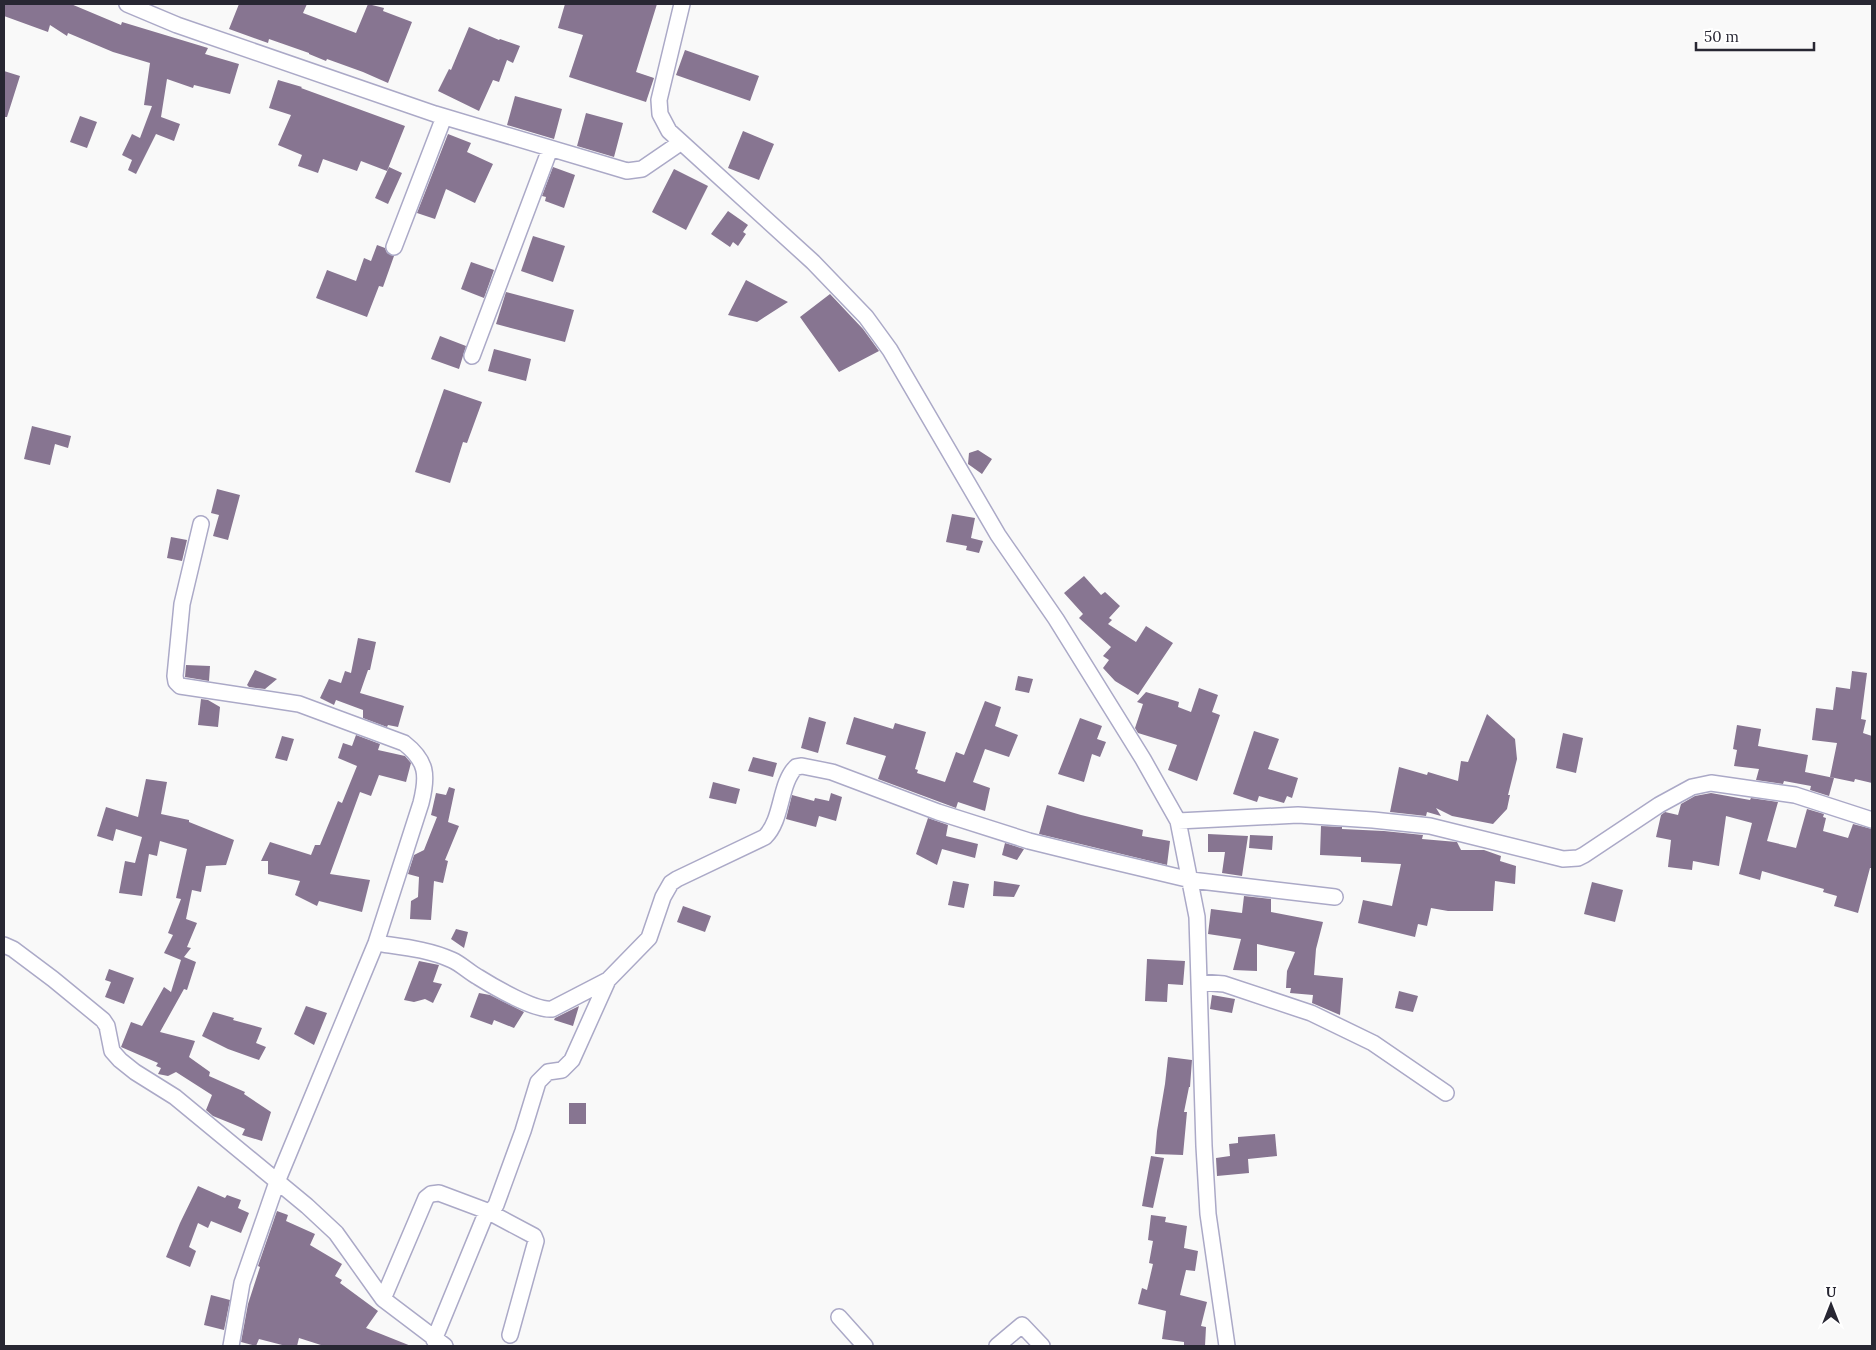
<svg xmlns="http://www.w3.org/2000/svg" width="1876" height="1350" viewBox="0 0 1876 1350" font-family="Lora,serif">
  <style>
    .building { fill: #877591 }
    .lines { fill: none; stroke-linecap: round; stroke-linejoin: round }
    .minor-casing { stroke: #aba9c7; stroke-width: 18 }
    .minor { stroke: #fff; stroke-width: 15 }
  </style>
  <rect width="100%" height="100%" fill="#f9f9f9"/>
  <path class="building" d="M 4,4 L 71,4 L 121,25 L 122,22 L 208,48 L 205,54 L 239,64 L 230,94 L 194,85 L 193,88 L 167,79 L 161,117 L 180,124 L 174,141 L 156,134 L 136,174 L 128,170 L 132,160 L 122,155 L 132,134 L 140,138 L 152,106 L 144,105 L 150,63 L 113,52 L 68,33 L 67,36 L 50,25 L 48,32 L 4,16 Z
    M 239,4 L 307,4 L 303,13 L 356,33 L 368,4 L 384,8 L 383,11 L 412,22 L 388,83 L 363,72 L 327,59 L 326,61 L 309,54 L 309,53 L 269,39 L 268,43 L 229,29 Z
    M 565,4 L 657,4 L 636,72 L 654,78 L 646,102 L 569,77 L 583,35 L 558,28 Z
    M 469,27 L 499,40 L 500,39 L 520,46 L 513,63 L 507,60 L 499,82 L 493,80 L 479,111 L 438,91 L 449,69 L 451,70 Z
    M 685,50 L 759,76 L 750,101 L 676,75 Z
    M 4,71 L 20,76 L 7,117 L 4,117 Z
    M 278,80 L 302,87 L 301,88 L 405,126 L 387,171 L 361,161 L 357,171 L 323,159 L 318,173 L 298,166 L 302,155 L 278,145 L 291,115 L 269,108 Z
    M 515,96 L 562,109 L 554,139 L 507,125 Z
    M 586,113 L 623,123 L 614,157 L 577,146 Z
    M 80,116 L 97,122 L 87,148 L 70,142 Z
    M 743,131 L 774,144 L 759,180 L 728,168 Z
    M 448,134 L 471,143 L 467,152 L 493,164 L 475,203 L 446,189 L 435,219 L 417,213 Z
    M 389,167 L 402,173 L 388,204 L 375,198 Z
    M 553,167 L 575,175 L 564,208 L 545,201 L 546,197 L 542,196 Z
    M 674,169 L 708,186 L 686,230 L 652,212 Z
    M 728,211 L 748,225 L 743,232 L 746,234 L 738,246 L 733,242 L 730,247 L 711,234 Z
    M 533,236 L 565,246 L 553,282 L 521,271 Z
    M 377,245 L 385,248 L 387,253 L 394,256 L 383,287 L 379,286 L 367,317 L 316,298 L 327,270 L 356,281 L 364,258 L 371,261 Z
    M 471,262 L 494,270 L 484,298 L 461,289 Z
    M 746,280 L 788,302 L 757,322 L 728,315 Z
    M 506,292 L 574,310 L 565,342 L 496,324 Z
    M 830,294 L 863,329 L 879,351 L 839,372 L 800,317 Z
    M 440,336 L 466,346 L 459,369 L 431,359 Z
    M 494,349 L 531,359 L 526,381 L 488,371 Z
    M 444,389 L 482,402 L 467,443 L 463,442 L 450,483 L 415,472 Z
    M 32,426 L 71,436 L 68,448 L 55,444 L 50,465 L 24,459 Z
    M 978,450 L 992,459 L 982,474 L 968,464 L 969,453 Z
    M 217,489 L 240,495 L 228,540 L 213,536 L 219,515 L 211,513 Z
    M 952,514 L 975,518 L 971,538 L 983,541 L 979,553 L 966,550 L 967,546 L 946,542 Z
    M 171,537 L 187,540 L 182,561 L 167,558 Z
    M 1084,576 L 1101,595 L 1105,592 L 1120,606 L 1109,618 L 1112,620 L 1108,624 L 1136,642 L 1146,626 L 1173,643 L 1138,695 L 1115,681 L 1103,668 L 1109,660 L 1103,656 L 1111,647 L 1079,618 L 1083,614 L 1064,593 Z
    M 358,638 L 376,642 L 370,670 L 368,670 L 360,693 L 404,706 L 398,727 L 388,725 L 387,727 L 363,718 L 363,710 L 336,700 L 334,705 L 320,698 L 329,679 L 341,683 L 345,671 L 351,673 Z
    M 186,665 L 210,666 L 209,681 L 185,677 Z
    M 255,670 L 277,679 L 265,689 L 249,687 L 247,685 Z
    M 1852,671 L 1867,673 L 1861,719 L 1866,720 L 1863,733 L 1872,736 L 1872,783 L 1855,779 L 1854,782 L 1830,777 L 1837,743 L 1812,740 L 1816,708 L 1833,710 L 1836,687 L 1850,689 Z
    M 1018,676 L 1033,679 L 1029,693 L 1015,690 Z
    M 1199,688 L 1218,695 L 1212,712 L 1220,715 L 1197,781 L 1168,770 L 1177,745 L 1138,733 L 1135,728 L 1143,704 L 1137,702 L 1146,692 L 1179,702 L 1178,707 L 1191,712 Z
    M 201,699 L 208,700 L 220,707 L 218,727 L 198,725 Z
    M 985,701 L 1001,707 L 995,726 L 1018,735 L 1009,757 L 985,749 L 973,782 L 990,788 L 985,811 L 958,802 L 956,808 L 878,779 L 886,756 L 846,744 L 854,717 L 893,729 L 895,723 L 926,732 L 915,769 L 918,770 L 917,773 L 945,782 L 956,752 L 964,755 Z
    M 1487,714 L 1515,739 L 1517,759 L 1508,795 L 1510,795 L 1507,809 L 1493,824 L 1452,816 L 1436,808 L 1441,816 L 1427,812 L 1426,816 L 1390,812 L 1399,767 L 1427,775 L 1428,772 L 1458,781 L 1461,761 L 1468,762 Z
    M 809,717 L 826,722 L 818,753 L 801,748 Z
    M 1080,718 L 1102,726 L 1097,739 L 1106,742 L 1100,757 L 1092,754 L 1084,782 L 1058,774 Z
    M 1737,725 L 1761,729 L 1758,746 L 1808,755 L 1805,772 L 1834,778 L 1829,796 L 1810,790 L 1811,786 L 1784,781 L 1783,784 L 1756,780 L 1759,769 L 1734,766 L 1737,750 L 1733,749 Z
    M 1254,731 L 1279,739 L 1268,769 L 1298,778 L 1292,798 L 1287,796 L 1284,803 L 1259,796 L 1257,802 L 1233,794 Z
    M 1563,733 L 1583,738 L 1576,773 L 1556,768 Z
    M 356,735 L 380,744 L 378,750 L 405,756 L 411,763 L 406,782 L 379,775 L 371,796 L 360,792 L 330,874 L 370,880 L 362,912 L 319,901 L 317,906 L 295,895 L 300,881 L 268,874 L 268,861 L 261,861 L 270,842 L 311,855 L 315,845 L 320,845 L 338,801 L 342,803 L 357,766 L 338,758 L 343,743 L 352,746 Z
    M 282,736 L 294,739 L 287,761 L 275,758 Z
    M 753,757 L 777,763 L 773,777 L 748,771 Z
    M 146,779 L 167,782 L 161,814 L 189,820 L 189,822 L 234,840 L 226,865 L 206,866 L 201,892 L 192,890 L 186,919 L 197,923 L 187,947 L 191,948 L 184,957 L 196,962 L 187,990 L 184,989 L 160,1032 L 195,1041 L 189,1057 L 210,1072 L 209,1076 L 245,1092 L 244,1094 L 271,1112 L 262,1141 L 242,1135 L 245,1129 L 213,1116 L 206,1110 L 212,1095 L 176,1072 L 168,1076 L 158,1074 L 161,1068 L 156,1066 L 158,1063 L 121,1047 L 131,1022 L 142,1026 L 164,987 L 171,992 L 181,960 L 164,953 L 173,935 L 168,933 L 181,899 L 176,898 L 187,849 L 160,841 L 157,856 L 149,854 L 142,896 L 119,893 L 125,861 L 135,863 L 142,837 L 116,829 L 113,841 L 97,836 L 106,807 L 138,817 Z
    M 713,782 L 740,789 L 736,804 L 709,798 Z
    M 449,787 L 455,789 L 448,822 L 459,826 L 445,860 L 448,861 L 443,883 L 434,881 L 431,920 L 410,919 L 411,901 L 418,897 L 419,877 L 408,874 L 414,855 L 424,850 L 437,817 L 431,815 L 436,793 L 446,795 Z
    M 831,793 L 842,797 L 836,821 L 819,816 L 816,827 L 786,819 L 792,795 L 814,801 L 815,798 L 829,801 Z
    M 1711,793 L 1750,800 L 1751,798 L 1778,802 L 1767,841 L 1792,847 L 1796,848 L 1807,809 L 1824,814 L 1823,817 L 1826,818 L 1823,831 L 1848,838 L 1853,824 L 1872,829 L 1872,868 L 1870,868 L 1858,913 L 1834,906 L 1837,896 L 1823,892 L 1824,889 L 1762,871 L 1760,880 L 1739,874 L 1752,823 L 1726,816 L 1719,866 L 1693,861 L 1692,870 L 1668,867 L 1671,840 L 1656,837 L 1661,815 L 1665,812 L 1678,815 L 1681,804 L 1695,796 Z
    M 1047,805 L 1081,815 L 1143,830 L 1142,836 L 1170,841 L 1167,865 L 1039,834 Z
    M 928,818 L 948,825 L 946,836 L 978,844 L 975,858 L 942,849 L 937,865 L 916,854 Z
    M 1321,826 L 1342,827 L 1342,829 L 1384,831 L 1423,835 L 1422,839 L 1457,842 L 1461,850 L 1484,850 L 1501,856 L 1500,861 L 1516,866 L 1515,884 L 1495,881 L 1493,911 L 1448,911 L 1431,908 L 1427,926 L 1418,924 L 1415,937 L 1358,923 L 1363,900 L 1392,906 L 1401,864 L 1361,862 L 1361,857 L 1320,855 Z
    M 1208,834 L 1248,836 L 1242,876 L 1222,873 L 1225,852 L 1208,852 Z
    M 1250,835 L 1273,836 L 1272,850 L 1249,848 Z
    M 1005,843 L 1024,849 L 1017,860 L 1002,855 Z
    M 953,881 L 969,884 L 964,908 L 948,905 Z
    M 994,881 L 1020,885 L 1014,897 L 993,896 Z
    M 1592,882 L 1623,890 L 1615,922 L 1584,914 Z
    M 1244,896 L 1271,899 L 1271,912 L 1323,922 L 1316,949 L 1314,975 L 1343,978 L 1340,1015 L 1312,1003 L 1313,995 L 1290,993 L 1291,988 L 1286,988 L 1287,971 L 1295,952 L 1257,944 L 1257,971 L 1233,970 L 1241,939 L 1208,934 L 1211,909 L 1242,913 Z
    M 683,906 L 711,916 L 705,932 L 677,922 Z
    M 456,929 L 468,932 L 464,948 L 451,939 Z
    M 1147,959 L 1185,961 L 1183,985 L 1168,984 L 1167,1002 L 1145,1001 Z
    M 419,961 L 439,965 L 433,982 L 442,984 L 433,1003 L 425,999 L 414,1002 L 404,1000 Z
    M 109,969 L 134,978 L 124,1004 L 105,997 L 111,982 L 105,980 Z
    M 1399,991 L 1418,996 L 1413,1012 L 1395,1008 Z
    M 479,993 L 490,995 L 524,1012 L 514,1028 L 494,1020 L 492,1025 L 470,1017 Z
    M 1212,995 L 1235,999 L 1232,1013 L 1210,1009 Z
    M 306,1006 L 327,1013 L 314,1045 L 294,1034 Z
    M 579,1006 L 573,1026 L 554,1020 L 555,1018 Z
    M 213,1012 L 234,1018 L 233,1020 L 262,1028 L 256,1043 L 266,1047 L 259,1060 L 228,1049 L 202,1036 Z
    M 1168,1057 L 1192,1060 L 1190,1087 L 1189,1087 L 1184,1112 L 1187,1112 L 1183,1155 L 1155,1154 L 1157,1131 L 1165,1084 Z
    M 569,1103 L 586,1103 L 586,1124 L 569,1124 Z
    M 1275,1134 L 1277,1156 L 1248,1159 L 1249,1173 L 1217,1176 L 1216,1158 L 1230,1156 L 1229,1144 L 1238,1143 L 1238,1137 Z
    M 1151,1156 L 1164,1158 L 1153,1208 L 1142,1206 Z
    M 198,1186 L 225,1198 L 227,1195 L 241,1200 L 238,1208 L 249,1213 L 241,1233 L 211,1221 L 208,1228 L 198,1223 L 189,1247 L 196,1251 L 190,1267 L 166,1257 L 180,1223 Z
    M 277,1211 L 288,1215 L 286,1221 L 315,1234 L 310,1245 L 342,1264 L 335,1276 L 342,1280 L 340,1283 L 378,1311 L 366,1328 L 411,1346 L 324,1346 L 299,1338 L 297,1346 L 286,1346 L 259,1339 L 256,1346 L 241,1342 L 248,1304 L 260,1267 L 258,1266 Z
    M 1151,1215 L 1166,1217 L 1165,1222 L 1187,1226 L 1184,1248 L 1198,1251 L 1195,1271 L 1186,1270 L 1180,1295 L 1207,1302 L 1201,1326 L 1206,1327 L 1205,1346 L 1184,1346 L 1184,1342 L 1162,1339 L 1166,1311 L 1138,1304 L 1142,1288 L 1147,1290 L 1153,1264 L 1149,1263 L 1153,1241 L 1148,1240 Z
    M 211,1295 L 230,1300 L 224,1330 L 204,1325 Z"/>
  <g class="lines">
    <g class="minor-casing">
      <path id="minor" d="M 127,4 L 177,25 L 435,114 L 627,171 L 642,169 L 680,143
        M 682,4 L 659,100 L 660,114 L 669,131 L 813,262 L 866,317 L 890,350 L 998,535 L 1056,619 L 1143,759 L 1178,821 L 1197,917 L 1204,1146 L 1208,1214 L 1227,1346
        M 394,247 L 444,117
        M 472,356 L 550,149
        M 201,524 L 182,604 L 175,676 L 176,682 L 180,686 L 299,704 L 404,743 C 427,761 428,775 421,803 L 376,943 L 277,1182 L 242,1283 L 231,1346
        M 1178,821 L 1298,815 L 1373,820 L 1430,826 L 1563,859 L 1578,858 L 1584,855 L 1659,805 L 1692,787 L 1711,783 L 1795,795 L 1872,820
        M 376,943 C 402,947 428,949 452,960 C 461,964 469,972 478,977 C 494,987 535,1011 552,1009 L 608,980
        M 4,945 L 13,949 L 53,979 L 103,1020 L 107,1026 L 112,1051 L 120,1060 L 135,1072 L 175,1097 L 307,1206 L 336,1233 L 383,1299 L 445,1346
        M 1199,982 L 1224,984 L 1311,1013 L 1373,1043 L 1446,1093
        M 383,1299 L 426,1198 L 431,1194 L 439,1193 L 487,1211 L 492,1210 L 496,1205 L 523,1131 L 538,1082 L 548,1072 L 562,1070 L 572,1060 L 608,980 L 649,938 L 663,897 L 671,883 L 677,879 L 765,837 C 783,819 779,784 796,767 L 802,766 L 832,772 L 938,812 L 1029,841 L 1090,856 L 1191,880 L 1335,897
        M 839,1317 L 865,1346
        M 434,1340 L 487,1211 L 534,1236 L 536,1241 L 510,1335
        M 997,1346 L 1022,1325 L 1042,1346"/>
    </g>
    <use href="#minor" class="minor"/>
  </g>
  <rect width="1876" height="1350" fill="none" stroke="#282733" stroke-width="10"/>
  <g transform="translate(1831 1305)" stroke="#ffffff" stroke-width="4" paint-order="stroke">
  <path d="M0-4L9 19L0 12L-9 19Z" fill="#282733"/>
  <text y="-8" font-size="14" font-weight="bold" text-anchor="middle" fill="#282733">U</text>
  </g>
  <path d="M1696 42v8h118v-8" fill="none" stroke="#282733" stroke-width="2.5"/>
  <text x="1704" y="42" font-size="15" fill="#282733" stroke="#ffffff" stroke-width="4" paint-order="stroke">50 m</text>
</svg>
